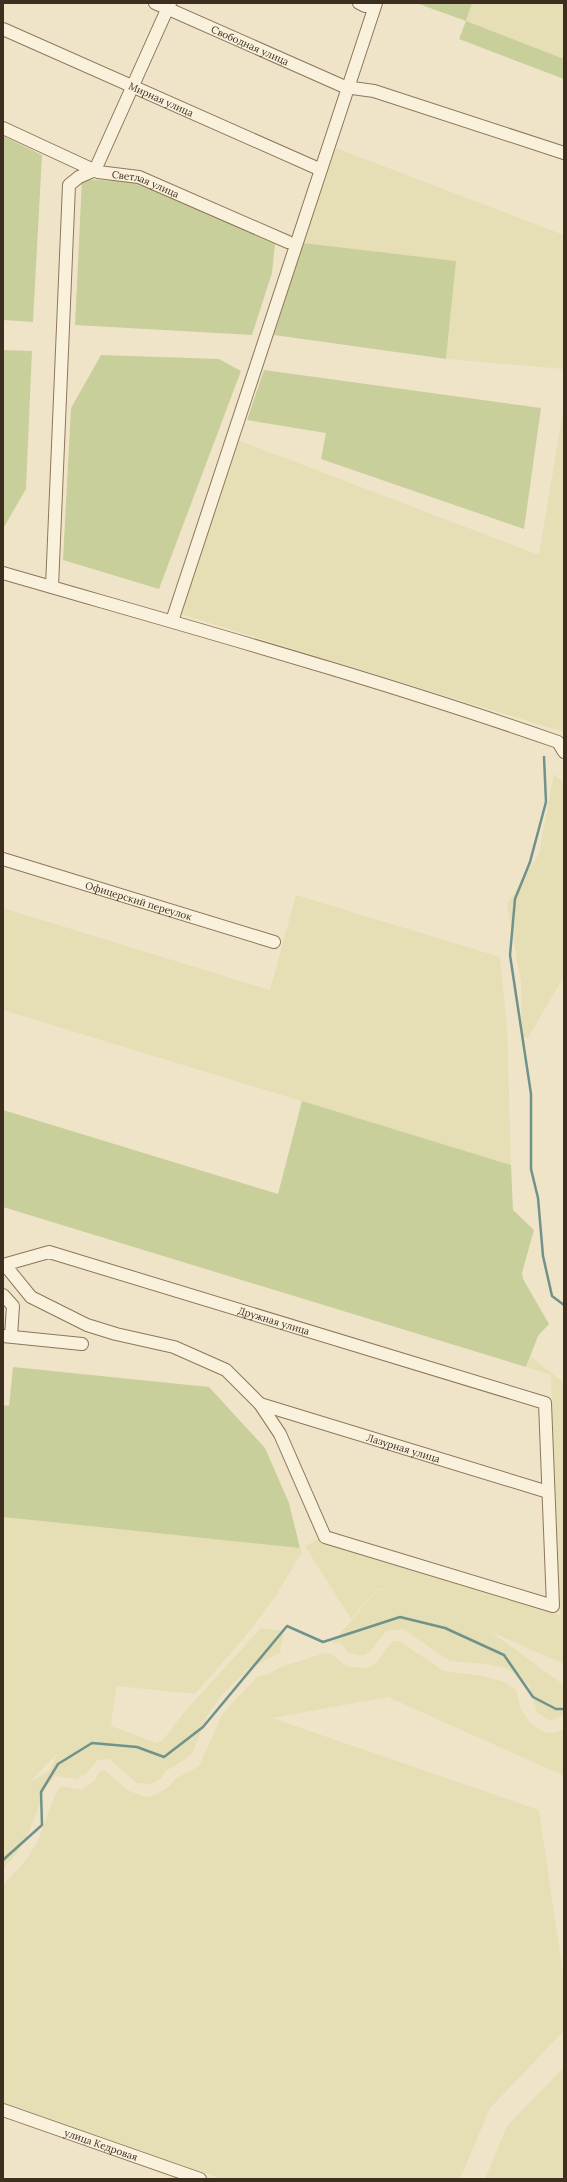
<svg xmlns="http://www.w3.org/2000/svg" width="567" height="2182" viewBox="0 0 567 2182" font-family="Lora,serif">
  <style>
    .farmland { fill: #e6deb5; fill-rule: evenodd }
    .green { fill: #c9cf9b }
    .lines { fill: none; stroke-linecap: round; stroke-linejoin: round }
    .stream { stroke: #6f938a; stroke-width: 2.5 }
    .minor-casing { stroke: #8d765c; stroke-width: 14 }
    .minor { stroke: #faf1dc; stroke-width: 12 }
    .labels { text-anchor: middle; stroke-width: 4; stroke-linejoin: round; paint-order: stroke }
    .street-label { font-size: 10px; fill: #3d2e20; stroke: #f7eed8 }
  </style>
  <rect width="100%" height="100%" fill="#f0e4c8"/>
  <path class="farmland" d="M 472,3 L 564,3 L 564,59 L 466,21 Z
    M 336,148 L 564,235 L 564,369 L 446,359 L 456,261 L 303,243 Z
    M 564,406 L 564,732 L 177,613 L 235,439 L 539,555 Z
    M 554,774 L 564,783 L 564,976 L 528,1038 L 522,1037 L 521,982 L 507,904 L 539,854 Z
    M 296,895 L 500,957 L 507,1028 L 511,1165 L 3,1010 L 3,908 L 270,990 Z
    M 531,1357 L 564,1383 L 564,1664 L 491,1632 L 564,1685 L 564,1715 L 550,1721 L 537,1712 L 529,1685 L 520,1677 L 506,1668 L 486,1664 L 450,1661 L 403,1629 L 386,1631 L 370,1651 L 365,1655 L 356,1655 L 348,1652 L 340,1643 L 332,1643 L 378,1589 L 392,1594 L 378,1588 L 351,1619 L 305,1546 L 319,1539 L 320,1542 L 560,1615 L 551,1375 L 527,1367 Z
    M 3,1517 L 300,1548 L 302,1552 L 275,1597 L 244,1638 L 195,1694 L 116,1686 L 111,1726 L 157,1743 L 163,1740 L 185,1711 L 261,1628 L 284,1631 L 280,1653 L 248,1669 L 221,1696 L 208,1714 L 193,1752 L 187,1758 L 166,1771 L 161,1778 L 151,1784 L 137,1783 L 109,1759 L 97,1760 L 86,1774 L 77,1779 L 55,1776 L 46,1787 L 29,1832 L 17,1853 L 3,1869 ZM 57,1755 L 49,1771 L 30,1782 L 56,1755 Z
    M 393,1641 L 399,1641 L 444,1671 L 482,1676 L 504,1682 L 516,1690 L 521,1709 L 530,1723 L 544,1732 L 552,1733 L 564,1730 L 564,1776 L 388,1697 L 272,1718 L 539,1810 L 564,1981 L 564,2031 L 490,2108 L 460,2179 L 222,2179 L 3,2103 L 3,1885 L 27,1859 L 39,1838 L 55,1795 L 61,1786 L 82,1790 L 95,1780 L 100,1771 L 104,1770 L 129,1791 L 146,1797 L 155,1795 L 170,1786 L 175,1779 L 199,1766 L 223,1713 L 258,1676 L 267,1675 L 281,1667 L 325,1653 L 332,1654 L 344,1665 L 350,1667 L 368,1668 L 376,1663 Z
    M 564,2067 L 564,2179 L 485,2179 L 507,2126 Z"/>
  <path class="green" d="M 416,3 L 472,3 L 466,21 L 564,59 L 564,79 L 459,39 L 466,21 Z
    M 3,136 L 42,155 L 33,322 L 3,320 Z
    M 82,179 L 136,182 L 275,244 L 272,273 L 252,335 L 75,325 Z
    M 303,243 L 456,261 L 446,359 L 274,335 Z
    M 3,350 L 32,351 L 26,489 L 4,527 Z
    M 101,355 L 219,359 L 241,371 L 159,589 L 63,560 L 71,408 Z
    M 264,370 L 541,408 L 524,529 L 321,459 L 326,433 L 247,420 Z
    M 302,1101 L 511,1165 L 513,1210 L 534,1230 L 522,1273 L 523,1279 L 549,1324 L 538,1336 L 526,1367 L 3,1207 L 3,1110 L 278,1194 Z
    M 13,1367 L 209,1387 L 265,1448 L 289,1503 L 300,1548 L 3,1517 L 3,1405 L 9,1406 Z"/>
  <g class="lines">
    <path class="stream" d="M 544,757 L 546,802 L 530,862 L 515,899 L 510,955 L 531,1094 L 531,1169 L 538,1198 L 543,1256 L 552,1296 L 564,1305
      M 3,1860 L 42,1825 L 41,1792 L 58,1764 L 92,1743 L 137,1747 L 164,1757 L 203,1727 L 287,1626 L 323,1642 L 400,1617 L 445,1628 L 504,1655 L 533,1697 L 556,1709 L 564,1709"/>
    <g class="minor-casing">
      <g id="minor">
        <path id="s1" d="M 155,3 L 345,87 L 374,91 L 564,153"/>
        <path d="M 359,3 L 365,6"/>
        <path id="s2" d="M 3,29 L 319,169"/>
        <path id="s3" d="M 3,128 L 98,172 L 139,177 L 288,242"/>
        <path d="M 3,573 C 189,627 375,678 558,742 L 564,752"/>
        <path d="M 52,587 L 69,185 L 79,177 L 95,170 L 170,3"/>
        <path d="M 172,621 L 376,3"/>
        <path id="s4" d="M 3,859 L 274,942"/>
        <path id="s5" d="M 3,1265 L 49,1252 L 545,1403 L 553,1606 L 325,1537 L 280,1434 L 260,1404 L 226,1370 L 174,1347 L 116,1334 L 87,1325 L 31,1297 L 5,1265"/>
        <path d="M 3,1295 L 13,1306 L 11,1336"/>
        <path d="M 3,1336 L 82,1344"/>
        <path id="s6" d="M 260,1404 L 548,1492"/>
        <path id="s7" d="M 3,2110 L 200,2179"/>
      </g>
    </g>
    <use href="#minor" class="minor"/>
  </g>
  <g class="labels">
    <g class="street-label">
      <text dy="4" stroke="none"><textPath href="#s1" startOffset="104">Свободная улица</textPath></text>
      <text dy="4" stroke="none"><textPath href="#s2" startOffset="173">Мирная улица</textPath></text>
      <text dy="4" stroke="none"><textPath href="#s3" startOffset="154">Светлая улица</textPath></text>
      <text dy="4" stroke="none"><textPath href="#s4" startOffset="142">Офицерский переулок</textPath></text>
      <text dy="4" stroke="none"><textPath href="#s5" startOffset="283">Дружная улица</textPath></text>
      <text dy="4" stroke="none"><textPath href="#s6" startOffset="150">Лазурная улица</textPath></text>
      <text dy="4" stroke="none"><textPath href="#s7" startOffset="104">улица Кедровая</textPath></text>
    </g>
  </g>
  <rect width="567" height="2182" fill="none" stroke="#3d2e20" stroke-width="8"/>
</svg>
